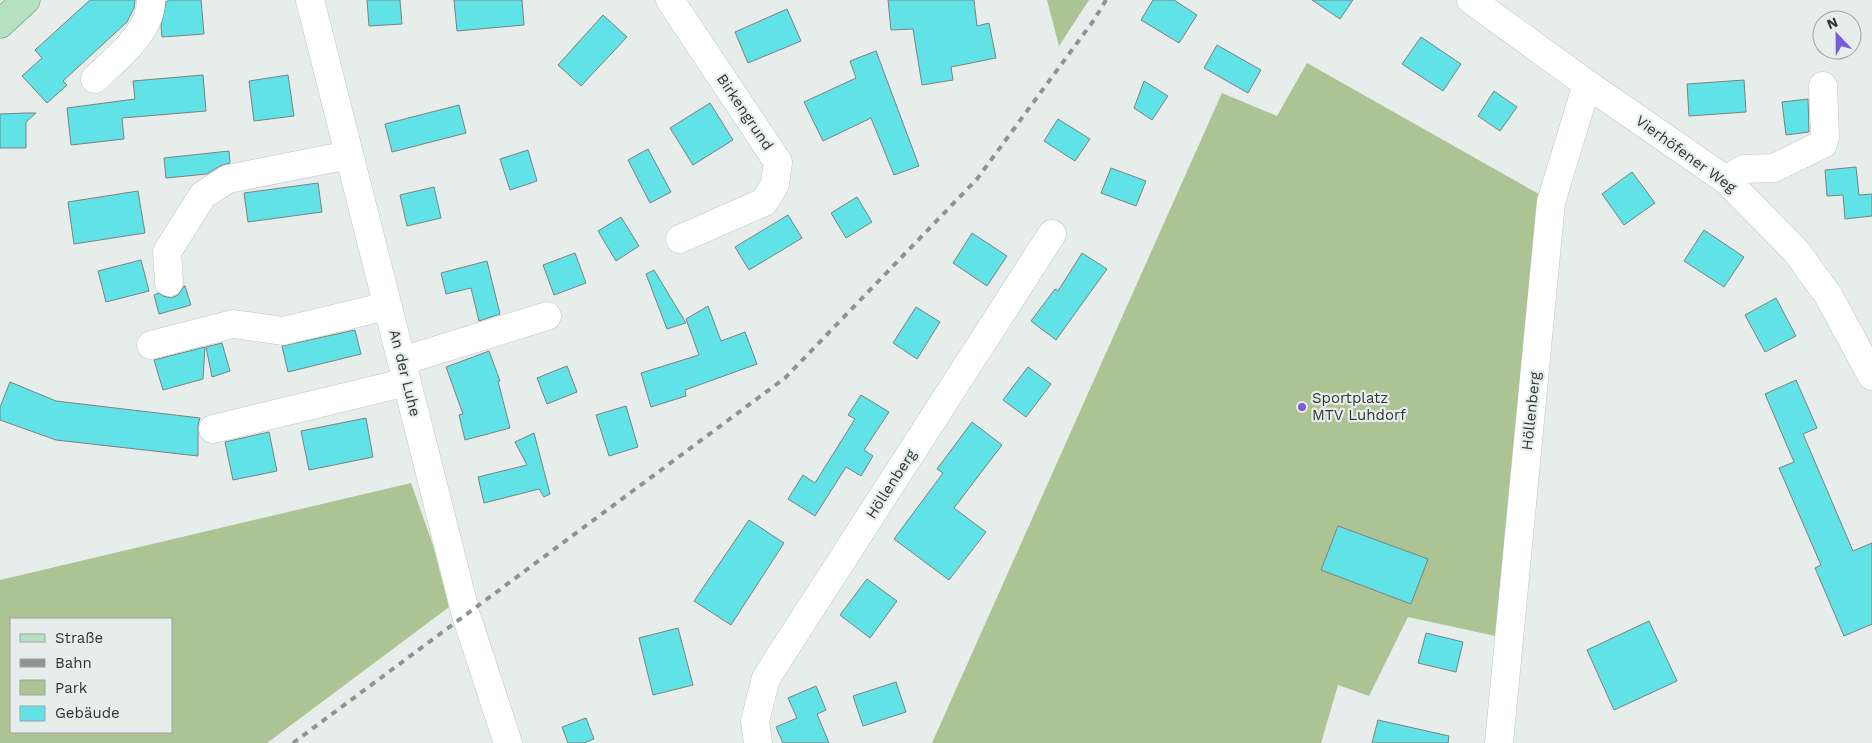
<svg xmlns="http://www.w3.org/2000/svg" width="1872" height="743" viewBox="0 0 1872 743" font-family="'Work Sans',sans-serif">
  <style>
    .green { fill: #acc393; fill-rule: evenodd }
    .building { fill: #60e2e6; stroke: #7c8282 }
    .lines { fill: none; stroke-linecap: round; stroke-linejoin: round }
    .minor-casing { stroke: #bfc5c3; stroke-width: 29 }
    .major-casing { stroke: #679875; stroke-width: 29 }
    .minor { stroke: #fff; stroke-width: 28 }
    .major { stroke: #b5e2c1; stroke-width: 28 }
    .rail { stroke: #8f9392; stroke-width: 4; stroke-dasharray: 6 6; stroke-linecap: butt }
    .poi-dot { fill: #785ed8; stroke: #e7edeb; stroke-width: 2 }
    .labels { text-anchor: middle; stroke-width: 4.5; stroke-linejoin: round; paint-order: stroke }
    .street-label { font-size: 15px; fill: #333535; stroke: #e7edeb }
    .poi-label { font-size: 15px; fill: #333535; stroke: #e7edeb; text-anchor: start }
  </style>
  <rect width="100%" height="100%" fill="#e7edeb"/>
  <path class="green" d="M 1047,0 L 1089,0 L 1059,46 Z
    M 1307,63 L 1544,197 L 1500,637 L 1408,617 L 1369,696 L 1338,685 L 1321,743 L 932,743 L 1222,93 L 1277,116 Z
    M 411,483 L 433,545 L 449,607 L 267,743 L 0,743 L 0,580 ZM 11,619 L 171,619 L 171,732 L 11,732 Z"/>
  <path class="building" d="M 90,0 L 135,0 L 134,8 L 127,22 L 63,81 L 67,85 L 47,103 L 22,76 L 42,58 L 35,50 Z
    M 169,0 L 201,0 L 204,34 L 162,37 L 161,26 L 166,2 Z
    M 367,0 L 400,0 L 402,24 L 369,26 Z
    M 454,0 L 522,0 L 524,25 L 457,31 Z
    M 888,0 L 974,0 L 977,26 L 989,23 L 996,58 L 951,67 L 953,80 L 922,85 L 913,29 L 891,30 Z
    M 1153,0 L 1174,0 L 1197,15 L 1179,43 L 1141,20 Z
    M 1312,0 L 1353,0 L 1340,19 Z
    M 787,9 L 801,41 L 748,63 L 735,32 Z
    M 603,15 L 627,37 L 581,86 L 558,65 Z
    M 1421,37 L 1461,64 L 1443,91 L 1402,64 Z
    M 1217,45 L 1261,70 L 1248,93 L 1204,68 Z
    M 876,51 L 919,166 L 894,175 L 871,118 L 823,141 L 804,102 L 856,78 L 850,61 Z
    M 203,75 L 206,111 L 122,118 L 124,139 L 71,145 L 67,108 L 135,99 L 133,81 Z
    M 288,75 L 294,116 L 254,121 L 249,81 Z
    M 1744,80 L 1746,112 L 1689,116 L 1687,84 Z
    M 1144,81 L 1168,96 L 1152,120 L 1134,108 Z
    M 1494,91 L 1517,107 L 1500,131 L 1478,116 Z
    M 1808,99 L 1809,132 L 1786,135 L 1782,102 Z
    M 710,103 L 733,140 L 693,165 L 670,128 Z
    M 459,105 L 466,133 L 392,152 L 385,124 Z
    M 26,113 L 36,113 L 26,122 L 26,148 L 0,148 L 0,114 Z
    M 1058,119 L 1090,139 L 1075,161 L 1044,141 Z
    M 648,149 L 671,192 L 650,203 L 628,160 Z
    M 528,150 L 537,181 L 510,190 L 500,159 Z
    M 229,151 L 230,163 L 220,166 L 207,174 L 166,178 L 164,158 Z
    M 1856,167 L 1859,195 L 1872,194 L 1872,216 L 1845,219 L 1843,195 L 1827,196 L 1825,170 Z
    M 1111,168 L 1146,181 L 1136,206 L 1101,193 Z
    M 1632,172 L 1655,203 L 1624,225 L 1602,194 Z
    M 318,183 L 322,212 L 248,222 L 244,193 Z
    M 434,187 L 441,218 L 407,226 L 400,195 Z
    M 138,191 L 145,233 L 74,244 L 68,202 Z
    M 857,197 L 872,222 L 846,238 L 831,213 Z
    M 788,215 L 802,238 L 749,270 L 735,247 Z
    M 621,217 L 639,246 L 616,261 L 598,231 Z
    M 1704,230 L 1744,257 L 1724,287 L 1684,261 Z
    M 972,233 L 1007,256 L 987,286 L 953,263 Z
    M 575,253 L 586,283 L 554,295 L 543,265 Z
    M 1082,253 L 1107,269 L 1056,340 L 1031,321 L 1055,289 L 1058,291 Z
    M 141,260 L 149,291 L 106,302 L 98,271 Z
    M 487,261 L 500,314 L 479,321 L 471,288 L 446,294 L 441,273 Z
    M 654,270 L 686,323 L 667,329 L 646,274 Z
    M 184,286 L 185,286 L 191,305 L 159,314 L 154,295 L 159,293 L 163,296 L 171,298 L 178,295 Z
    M 1776,298 L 1796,336 L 1765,352 L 1745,315 Z
    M 708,306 L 721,341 L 745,332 L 757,364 L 685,390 L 686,396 L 651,407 L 641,373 L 699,355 L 686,319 Z
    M 916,307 L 940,322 L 917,359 L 893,343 Z
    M 355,330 L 361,354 L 288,372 L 282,346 Z
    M 222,343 L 230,371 L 212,377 L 206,347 Z
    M 205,347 L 203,379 L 163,390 L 154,360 Z
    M 489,351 L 500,381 L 498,381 L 510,428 L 465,440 L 459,415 L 463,414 L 446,367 Z
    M 567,366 L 577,392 L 547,404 L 537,378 Z
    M 1028,367 L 1051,384 L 1026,417 L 1003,400 Z
    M 1796,380 L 1817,428 L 1803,434 L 1853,551 L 1872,543 L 1872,624 L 1844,636 L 1815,568 L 1821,565 L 1779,468 L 1794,462 L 1765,394 Z
    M 10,382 L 56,401 L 200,418 L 198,425 L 198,456 L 56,440 L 0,420 L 0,407 Z
    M 861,395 L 889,412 L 864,450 L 873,456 L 861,476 L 846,467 L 815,516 L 788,499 L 803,475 L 815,483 L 855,419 L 848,415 Z
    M 626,406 L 638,447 L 609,456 L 596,415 Z
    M 366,418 L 373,457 L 309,470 L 301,431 Z
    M 972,422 L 1002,445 L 954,508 L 986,532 L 949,580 L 894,539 L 943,473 L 937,469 Z
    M 269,432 L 277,471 L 233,480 L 225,442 Z
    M 534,433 L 550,494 L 544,497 L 539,489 L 484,503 L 478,477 L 527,465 L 515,442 Z
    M 749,520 L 784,543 L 731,625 L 694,601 Z
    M 1338,526 L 1428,559 L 1411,604 L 1321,570 Z
    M 867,579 L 897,601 L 870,638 L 840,615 Z
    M 1649,621 L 1677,681 L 1614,710 L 1587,650 Z
    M 678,628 L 693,685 L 653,695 L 639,638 Z
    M 1426,633 L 1463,642 L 1456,672 L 1418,663 Z
    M 896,682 L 906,712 L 863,726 L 853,696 Z
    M 816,686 L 826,710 L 817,714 L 829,743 L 783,743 L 776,727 L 797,718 L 788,698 Z
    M 586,718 L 594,739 L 584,743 L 568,743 L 562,727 Z
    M 1378,720 L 1449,736 L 1448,743 L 1372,743 Z"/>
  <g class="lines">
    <g class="minor-casing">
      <path id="minor" d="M 310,0 L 466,615 L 508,743
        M 670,0 L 778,162 L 775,184 L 764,202 L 680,239
        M 1471,0 L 1587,84 L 1726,180 L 1796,251 L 1828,295 L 1872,376
        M 95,79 C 116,58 151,33 151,0
        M 1726,180 L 1744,169 L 1774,168 L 1823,144 L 1825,137 L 1823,86
        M 169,282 L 167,252 L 203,195 L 228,179 L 349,155
        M 151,345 L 233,324 L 283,331 L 387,306
        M 402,361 L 547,316
        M 213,429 L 407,382
        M 758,743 L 755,721 L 766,678 L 1052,234
        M 1499,743 L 1551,202 L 1587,84"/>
    </g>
    <g class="major-casing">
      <path id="major" d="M 0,24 L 26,0"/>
    </g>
    <use href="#minor" class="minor"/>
    <use href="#major" class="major"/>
    <path class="rail" d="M 293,743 L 785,378 L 977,179 L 1094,20 L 1106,0"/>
  </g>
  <circle class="poi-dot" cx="1302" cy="407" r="5"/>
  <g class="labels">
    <g class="street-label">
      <text transform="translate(745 112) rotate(56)" y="5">Birkengrund</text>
      <text transform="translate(1686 154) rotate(36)" y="5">Vierhöfener Weg</text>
      <text transform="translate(405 373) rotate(76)" y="5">An der Luhe</text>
      <text transform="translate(1531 411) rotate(-84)" y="5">Höllenberg</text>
      <text transform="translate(891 484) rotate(-57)" y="5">Höllenberg</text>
    </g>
    <g class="poi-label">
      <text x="1312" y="403">Sportplatz<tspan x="1312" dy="17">MTV Luhdorf</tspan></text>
    </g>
  </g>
  <rect x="10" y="618" width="162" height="115" fill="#e7edeb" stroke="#9fa3a2"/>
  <rect x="20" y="634" width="25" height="8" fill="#b5e2c1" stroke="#9fa3a2"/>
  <text x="55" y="643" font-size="15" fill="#333535">Straße</text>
  <rect x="20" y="659" width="25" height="8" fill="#8f9392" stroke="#9fa3a2"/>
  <text x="55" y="668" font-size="15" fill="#333535">Bahn</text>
  <rect x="20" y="680" width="25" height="15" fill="#acc393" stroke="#9fa3a2"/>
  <text x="55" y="693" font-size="15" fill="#333535">Park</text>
  <rect x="20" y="706" width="25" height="15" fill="#60e2e6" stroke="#9fa3a2"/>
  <text x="55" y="718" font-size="15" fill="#333535">Gebäude</text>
  <g transform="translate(1837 35) rotate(338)"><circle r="24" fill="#e7edeb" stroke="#9fa3a2"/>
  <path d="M0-4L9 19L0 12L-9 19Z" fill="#785ed8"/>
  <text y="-8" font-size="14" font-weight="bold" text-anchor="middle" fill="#333535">N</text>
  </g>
</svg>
